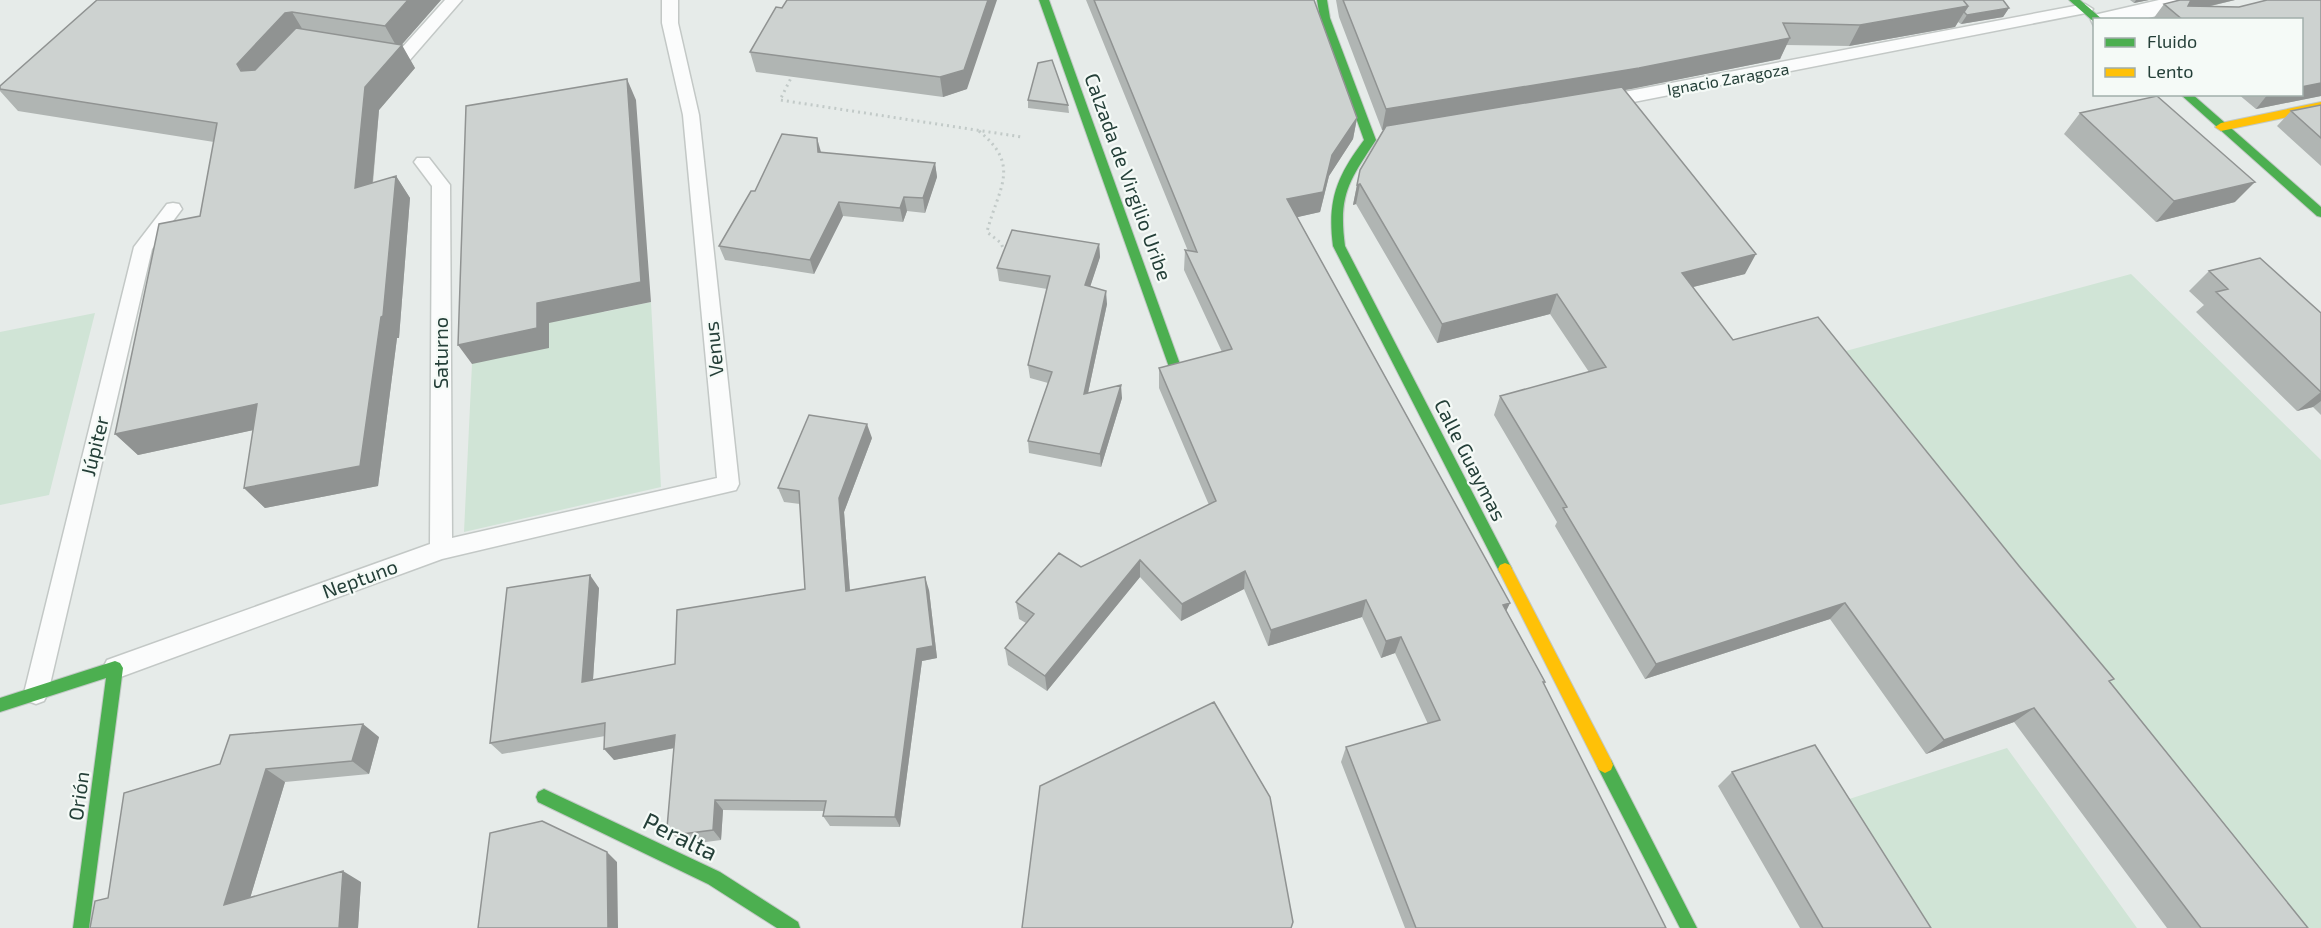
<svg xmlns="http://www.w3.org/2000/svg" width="2321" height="928" viewBox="0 0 2321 928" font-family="'Exo 2',sans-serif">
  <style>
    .green { fill: #d0e4d6 }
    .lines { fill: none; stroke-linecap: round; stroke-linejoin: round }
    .lane-casing { stroke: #c3c8c6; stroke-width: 3 }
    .street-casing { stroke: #c3c8c6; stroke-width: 3 }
    .fast-casing { stroke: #c2c9c6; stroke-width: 2 }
    .slow-casing { stroke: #c2c9c6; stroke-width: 2 }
    .path { stroke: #c2cac8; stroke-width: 3; stroke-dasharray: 2 4; stroke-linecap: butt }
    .lane { fill: #fbfcfc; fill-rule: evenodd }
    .street { fill: #fbfcfc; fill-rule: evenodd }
    .fast { fill: #4caf50; fill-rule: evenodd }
    .slow { fill: #ffc107; fill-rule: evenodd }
    .wall { fill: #b0b5b3 }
    .shaded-wall { fill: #909392 }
    .building { fill: #cdd2d0; stroke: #909392; stroke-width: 1.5 }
    .labels { text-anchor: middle; stroke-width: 4.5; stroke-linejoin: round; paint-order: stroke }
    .far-street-label { font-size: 16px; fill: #243f38; stroke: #f5faf7 }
    .street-label { font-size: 20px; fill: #243f38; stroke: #f5faf7 }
    .near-street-label { font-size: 24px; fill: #243f38; stroke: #f5faf7 }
  </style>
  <rect width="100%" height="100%" fill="#e6ebe9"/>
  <path class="green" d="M 545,115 L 604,312 L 651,302 L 661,487 L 464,532 L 472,364 Z
    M 2131,274 L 2321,460 L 2321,928 L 2306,928 L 1842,352 Z
    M 95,313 L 49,495 L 0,505 L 0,332 Z
    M 2007,748 L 2137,928 L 1918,928 L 1840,802 Z"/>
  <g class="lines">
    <g class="lane-casing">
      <path id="lane" d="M 445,0 L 462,0 L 409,61 L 403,62 L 375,57 L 373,53 L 375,49 L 381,48 L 399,51 Z
        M 662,0 L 678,0 L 678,23 L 699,115 L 739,484 L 736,490 L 442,559 L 115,679 L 107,676 L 103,668 L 107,660 L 430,544 L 432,186 L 414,162 L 417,158 L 429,158 L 450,185 L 452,538 L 717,478 L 683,115 L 662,23 Z
        M 2085,4 L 2093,9 L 2091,12 L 1603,108 L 1597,106 L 1595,102 L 1597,98 L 1603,96 Z
        M 173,203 L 179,204 L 182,209 L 152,249 L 48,693 L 44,701 L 36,704 L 28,701 L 24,693 L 134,247 L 167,204 Z"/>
    </g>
    <g class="street-casing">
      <path id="street" d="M 2159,0 L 2205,0 L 2202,5 L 2140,20 L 2094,20 L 2094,26 L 2091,20 L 2094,15 Z"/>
    </g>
    <g class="fast-casing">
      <path id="fast" d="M 1039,0 L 1049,0 L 1181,367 L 1180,371 L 1175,372 L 1169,367 Z
        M 1317,0 L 1327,0 L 1330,18 L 1376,140 C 1349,181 1338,195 1345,246 L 1510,565 L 1512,569 L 1510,573 L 1505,575 L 1500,573 L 1333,246 C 1327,200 1337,176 1364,140 L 1320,18 Z
        M 2069,0 L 2080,0 L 2103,20 L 2094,20 L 2094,22 Z
        M 2180,94 L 2192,94 L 2321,207 L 2321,217 L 2317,216 Z
        M 115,661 L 120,663 L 123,668 L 89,928 L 73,928 L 106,678 L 0,712 L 0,698 Z
        M 1605,757 L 1611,760 L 1697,928 L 1680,928 L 1599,770 L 1597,765 L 1599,760 Z
        M 544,789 L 720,872 L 798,922 L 800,928 L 777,928 L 708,884 L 538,802 L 536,797 L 538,792 Z"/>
    </g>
    <g class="slow-casing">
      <path id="slow" d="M 2321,102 L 2321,110 L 2221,131 L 2215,127 L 2221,123 Z
        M 1505,563 L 1510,565 L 1611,760 L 1613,765 L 1611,770 L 1605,773 L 1599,770 L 1498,569 L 1500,565 Z"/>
    </g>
    <path class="path" d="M 793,74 L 780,100 L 1022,137
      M 979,131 C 1022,166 998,188 987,232 L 1001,243 L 1005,253"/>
    <use href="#lane" class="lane"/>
    <use href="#street" class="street"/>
    <use href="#fast" class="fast"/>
    <use href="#slow" class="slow"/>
  </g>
  <path class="wall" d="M 97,0 L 441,0 L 401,45 L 415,68 L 379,110 L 373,183 L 396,176 L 410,198 L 399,338 L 397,338 L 378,486 L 265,508 L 244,488 L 253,430 L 138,455 L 115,434 L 200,216 L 214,142 L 18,111 L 0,91 L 0,86 Z
    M 1086,0 L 1314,0 L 1357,118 L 1353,139 L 1329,176 L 1320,212 L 1297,217 L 1510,603 L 1506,610 L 1545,682 L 1544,684 L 1666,928 L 1405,928 L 1341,762 L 1346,747 L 1428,724 L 1395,653 L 1381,658 L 1362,617 L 1268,646 L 1244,589 L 1181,621 L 1140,577 L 1047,691 L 1008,665 L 1005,648 L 1026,623 L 1019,619 L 1016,602 L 1081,567 L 1209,505 L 1159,388 L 1159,368 L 1222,352 L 1184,270 L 1185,250 L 1188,251 Z
    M 1336,0 L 2003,0 L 2009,8 L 2003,17 L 1961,24 L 1958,22 L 1955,27 L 1849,46 L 1786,45 L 1780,59 L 1624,90 L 1745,274 L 1693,287 L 1733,340 L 2110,682 L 2308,928 L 2167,928 L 2014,722 L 1926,754 L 1830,619 L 1645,679 L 1555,526 L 1557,522 L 1494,415 L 1500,396 L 1589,372 L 1550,314 L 1437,343 L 1356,204 L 1353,205 L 1357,185 L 1385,129 L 1382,130 L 1339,17 Z
    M 2130,0 L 2149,0 L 2134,3 Z
    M 2180,0 L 2235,0 L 2207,7 L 2239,7 L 2267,0 L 2321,0 L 2321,96 L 2256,109 L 2238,94 L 2301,94 L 2301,20 L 2153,19 L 2164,4 Z
    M 782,8 L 967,89 L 943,97 L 756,72 L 750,52 Z
    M 1028,100 L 1068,105 L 1069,113 L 1028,108 Z
    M 2321,105 L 2321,166 L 2277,126 L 2291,111 Z
    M 2080,113 L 2235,202 L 2156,222 L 2064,134 Z
    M 821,153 L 935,163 L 937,177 L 925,213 L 907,211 L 903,222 L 843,216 L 814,274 L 725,260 L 719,246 L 755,191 Z
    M 1099,244 L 1100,257 L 1090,287 L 1107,304 L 1088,393 L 1122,398 L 1101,467 L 1029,453 L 1028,441 L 1048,383 L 1030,378 L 1028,365 L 1047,289 L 999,281 L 997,268 Z
    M 2209,271 L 2321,313 L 2321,415 L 2313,407 L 2297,411 L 2196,312 L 2204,305 L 2189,291 Z
    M 872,438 L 844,512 L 850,591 L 929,590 L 937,658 L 922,661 L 900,827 L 830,826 L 823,816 L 824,811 L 723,810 L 721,840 L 691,844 L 677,838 L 667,828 L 674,748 L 614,760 L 605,736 L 502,754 L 490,743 L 599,588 L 593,680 L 675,664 L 805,589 L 800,504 L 784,502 L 778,488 Z
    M 379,737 L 369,774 L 285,782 L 250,898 L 361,882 L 358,928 L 90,928 L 108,898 L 220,764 Z
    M 1732,772 L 1931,928 L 1800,928 L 1718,786 Z"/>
  <path class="shaded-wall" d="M 408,0 L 441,0 L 398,49 L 385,26 Z
    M 988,0 L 997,0 L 967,89 L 943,97 L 940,77 Z
    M 2136,0 L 2149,0 L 2134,3 Z
    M 2190,0 L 2235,0 L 2180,13 Z
    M 1968,6 L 1955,27 L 1849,46 L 1860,25 Z
    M 2009,8 L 2003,17 L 1961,24 L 1967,15 Z
    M 292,12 L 306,35 L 253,87 L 237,64 L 285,13 Z
    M 1790,38 L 1780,59 L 1631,89 L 1382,130 L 1386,109 Z
    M 402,45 L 415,68 L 379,110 L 370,210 L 355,188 L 365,87 Z
    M 627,79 L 636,100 L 651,302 L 549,323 L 549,348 L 472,364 L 458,345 L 537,303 Z
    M 2321,83 L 2321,96 L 2256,109 L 2268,94 L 2301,94 L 2301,87 Z
    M 1357,118 L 1353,139 L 1329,176 L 1320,212 L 1285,220 L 1287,199 L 1332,155 Z
    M 817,138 L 821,152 L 822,167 L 818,152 Z
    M 935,163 L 937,177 L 925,213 L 923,198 Z
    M 396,176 L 410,198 L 399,338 L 397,338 L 378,486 L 265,508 L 244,488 Z
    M 2255,182 L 2235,202 L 2156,222 L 2174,201 Z
    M 1360,184 L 1356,204 L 1353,205 L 1357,185 Z
    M 904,197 L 907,211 L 903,222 L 900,208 Z
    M 839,202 L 843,216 L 814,274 L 810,260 Z
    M 1099,244 L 1100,257 L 1086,299 L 1085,285 Z
    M 1756,254 L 1745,274 L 1673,292 L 1682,273 Z
    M 1106,291 L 1107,304 L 1085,407 L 1084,394 Z
    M 1557,294 L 1550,314 L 1437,343 L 1442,324 Z
    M 1121,385 L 1122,398 L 1101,467 L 1100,454 Z
    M 2321,392 L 2321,401 L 2313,407 L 2297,411 Z
    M 257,404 L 277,425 L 138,455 L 115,434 Z
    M 867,424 L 872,438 L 844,512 L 851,604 L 846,591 L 839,498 Z
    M 1140,560 L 1140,577 L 1047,691 L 1045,676 Z
    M 1245,571 L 1244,589 L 1181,621 L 1182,604 Z
    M 590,575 L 599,588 L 592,694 L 582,682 Z
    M 925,577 L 929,590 L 937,658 L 922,661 L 900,827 L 895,817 Z
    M 1366,600 L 1362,617 L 1268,646 L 1271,630 Z
    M 1510,603 L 1502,620 L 1503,605 Z
    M 1845,603 L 1830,619 L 1645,679 L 1656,664 Z
    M 1401,637 L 1395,653 L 1381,658 L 1386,641 Z
    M 2034,708 L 2014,722 L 1926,754 L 1944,740 Z
    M 363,724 L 379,737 L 369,774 L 352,761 Z
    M 675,735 L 684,746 L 614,760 L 604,749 Z
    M 266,769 L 285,782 L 245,915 L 224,905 Z
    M 715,800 L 723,810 L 721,840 L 713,830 Z
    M 607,852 L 617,862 L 618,928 L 608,928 Z
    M 343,871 L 361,882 L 358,928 L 339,928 Z"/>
  <path class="building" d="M 97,0 L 408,0 L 385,26 L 292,12 L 285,13 L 237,64 L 241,71 L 255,70 L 296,28 L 402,45 L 365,87 L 355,188 L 396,176 L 383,316 L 381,317 L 360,466 L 244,488 L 257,404 L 115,434 L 159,224 L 200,216 L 217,123 L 0,89 L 0,86 Z
    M 787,0 L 988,0 L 964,70 L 940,77 L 750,52 L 776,7 L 782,8 Z
    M 1094,0 L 1314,0 L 1357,118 L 1332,155 L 1323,192 L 1287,199 L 1510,603 L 1503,605 L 1545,682 L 1543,682 L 1666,928 L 1416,928 L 1346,747 L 1440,720 L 1401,637 L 1386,641 L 1366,600 L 1271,630 L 1245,571 L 1182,604 L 1140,560 L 1045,676 L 1005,648 L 1034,614 L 1016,602 L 1059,553 L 1081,567 L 1216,501 L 1159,368 L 1232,349 L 1185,250 L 1197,252 Z
    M 1343,0 L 1963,0 L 1968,6 L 1860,25 L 1783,23 L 1790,38 L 1639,68 L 1386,109 Z
    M 1963,0 L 2003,0 L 2009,8 L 1967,15 L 1964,12 L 1968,6 Z
    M 2180,0 L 2191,0 L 2188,6 L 2239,7 L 2267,0 L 2321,0 L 2321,83 L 2301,87 L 2301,20 L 2183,20 L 2164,4 Z
    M 1052,60 L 1068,105 L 1028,100 L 1038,63 Z
    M 627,79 L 641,282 L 537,303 L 537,328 L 458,345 L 466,106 Z
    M 1622,87 L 1756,254 L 1682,273 L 1733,340 L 1818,317 L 2019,566 L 2114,679 L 2109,681 L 2308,928 L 2201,928 L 2034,708 L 1944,740 L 1845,603 L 1656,664 L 1563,508 L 1567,507 L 1500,396 L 1606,367 L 1557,294 L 1442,324 L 1360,184 L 1357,185 L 1360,170 L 1386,126 Z
    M 2157,96 L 2255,182 L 2174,201 L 2080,113 Z
    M 2321,105 L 2321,138 L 2291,111 Z
    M 782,134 L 817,138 L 818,152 L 935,163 L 923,198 L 904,197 L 900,208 L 839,202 L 810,260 L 719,246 L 751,191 L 755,191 Z
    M 1012,230 L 1099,244 L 1085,285 L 1106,291 L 1084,394 L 1121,385 L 1100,454 L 1028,441 L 1052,372 L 1028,365 L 1050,276 L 997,268 Z
    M 2260,258 L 2321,313 L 2321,392 L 2216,292 L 2228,289 L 2209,271 Z
    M 809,415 L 867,424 L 839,498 L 846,591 L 925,577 L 933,646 L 917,649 L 895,817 L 823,816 L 826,801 L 715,800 L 713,830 L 682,834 L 667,828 L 675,735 L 604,749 L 605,723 L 490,743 L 507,588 L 590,575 L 582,682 L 675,664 L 677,610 L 805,589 L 799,491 L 778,488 Z
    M 1214,702 L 1270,797 L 1293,922 L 1291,928 L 1022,928 L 1040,786 Z
    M 363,724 L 352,761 L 266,769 L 224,905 L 343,871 L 339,928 L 90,928 L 95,901 L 108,898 L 124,793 L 220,764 L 230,735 Z
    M 1815,745 L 1931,928 L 1823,928 L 1732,772 Z
    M 542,821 L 607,852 L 608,928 L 478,928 L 490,833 Z"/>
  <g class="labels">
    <g class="far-street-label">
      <text transform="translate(1728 79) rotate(-10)" y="6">Ignacio Zaragoza</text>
    </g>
    <g class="street-label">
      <text transform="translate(1128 177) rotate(70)" y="7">Calzada de Virgilio Uribe</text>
      <text transform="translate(714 349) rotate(-96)" y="7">Venus</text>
      <text transform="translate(441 353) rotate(-90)" y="7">Saturno</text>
      <text transform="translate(95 446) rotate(-76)" y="7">Júpiter</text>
      <text transform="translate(1470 460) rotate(63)" y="7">Calle Guaymas</text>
      <text transform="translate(360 579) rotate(-20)" y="7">Neptuno</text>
      <text transform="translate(79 796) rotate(-82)" y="7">Orión</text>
    </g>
    <g class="near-street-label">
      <text transform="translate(680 837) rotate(26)" y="8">Peralta</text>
    </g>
  </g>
  <rect x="2093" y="18" width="210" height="78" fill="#f5faf7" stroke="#a1afab" stroke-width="1.5"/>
  <rect x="2105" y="38" width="30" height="9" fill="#4caf50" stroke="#a1afab" stroke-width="1.5"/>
  <text x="2147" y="48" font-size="18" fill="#243f38">Fluido</text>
  <rect x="2105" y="68" width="30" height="9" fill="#ffc107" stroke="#a1afab" stroke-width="1.5"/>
  <text x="2147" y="78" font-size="18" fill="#243f38">Lento</text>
</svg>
